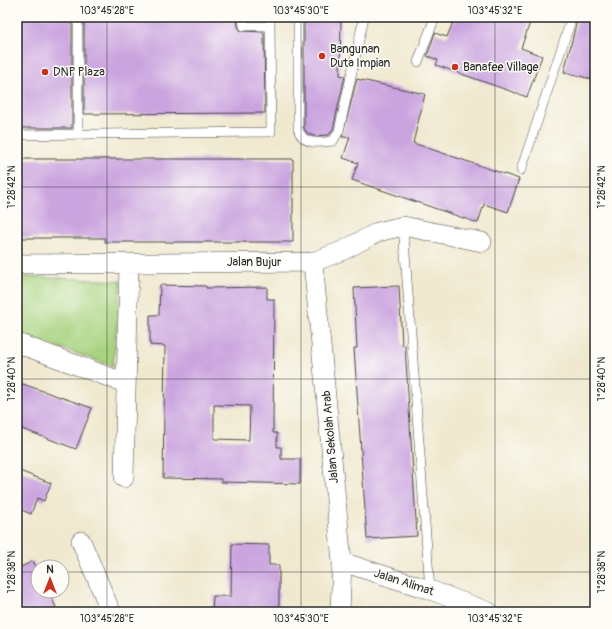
<svg xmlns="http://www.w3.org/2000/svg" width="612" height="629" viewBox="0 0 612 629" font-family="Pangolin,sans-serif">
  <style>
    .green { fill: #a7d37f; stroke: #697f55 }
    .building { fill: #caa4df; fill-rule: evenodd }
    .lines { fill: none; stroke-linecap: round; stroke-linejoin: round }
    .service-casing { stroke: #494844; stroke-width: 10 }
    .minor-casing { stroke: #494844; stroke-width: 20 }
    .service { stroke: #fff; stroke-width: 9 }
    .minor { stroke: #fff; stroke-width: 19 }
    .ticks { fill: none; stroke: #2b2b2b; stroke-width: 1; stroke-opacity: 0.45 }
    .poi-dot { fill: #c8321e; stroke: #fdfcf7; stroke-width: 1.5 }
    .labels { text-anchor: middle; stroke-width: 3; stroke-linejoin: round; paint-order: stroke }
    .poi-label { font-size: 12px; fill: #2b2b2b; stroke: #fdfcf7; text-anchor: start }
    .street-label { font-size: 12px; fill: #2b2b2b; stroke: #fdfcf7 }
    .neatline { fill: none; stroke: #2b2b2b; stroke-width: 1.5 }
    .ticks-label { font-size: 10px; text-anchor: middle; fill: #2b2b2b }
  </style>
  <rect width="100%" height="100%" fill="#fdfcf7"/>
  <filter id="ink" filterUnits="userSpaceOnUse"><feTurbulence type="fractalNoise" baseFrequency=".025" numOctaves="2"/><feDisplacementMap in="SourceGraphic" scale="8" xChannelSelector="R" yChannelSelector="G"/><feConvolveMatrix kernelMatrix="1 2 1 2 8 2 1 2 1" color-interpolation-filters="sRGB"/></filter>
  <filter id="wash" filterUnits="userSpaceOnUse"><feTurbulence type="fractalNoise" baseFrequency=".012" numOctaves="4" result="noise"/><feDisplacementMap in="SourceGraphic" scale="16" xChannelSelector="R" yChannelSelector="G"/><feGaussianBlur stdDeviation="0.9" result="paint"/><feColorMatrix in="noise" values="0 0 0 0 0 0 0 0 0 0 0 0 0 0 0 0 0 1.4 0 .05"/><feComposite in="paint" operator="in"/></filter>
  <g filter="url(#wash)">
    <rect width="100%" height="100%" fill="#f0e9d0"/>
    <path class="green" d="M 17,276 L 121,281 L 113,366 L 17,333 Z"/>
    <g id="blocks">
      <path class="building" d="M 17,17 L 72,17 L 72,128 L 17,128 Z
        M 84,17 L 237,17 L 238,27 L 241,31 L 264,32 L 265,113 L 84,114 Z
        M 304,17 L 341,17 L 340,75 L 345,76 L 333,129 L 329,135 L 313,136 L 307,133 L 304,128 Z
        M 455,17 L 532,17 L 521,48 L 542,56 L 527,97 L 436,65 L 438,60 L 427,56 L 435,33 L 447,37 Z
        M 578,17 L 595,17 L 595,80 L 564,72 Z
        M 357,79 L 425,94 L 413,143 L 519,179 L 508,212 L 484,204 L 478,223 L 352,180 L 358,163 L 343,158 L 350,137 L 342,137 Z
        M 17,159 L 293,159 L 293,242 L 105,242 L 105,238 L 17,238 Z
        M 160,285 L 206,286 L 206,288 L 267,287 L 267,299 L 274,299 L 273,433 L 277,433 L 277,447 L 281,447 L 281,459 L 300,459 L 300,484 L 221,482 L 221,479 L 163,478 L 165,346 L 150,345 L 150,315 L 159,315 ZM 214,405 L 250,406 L 249,440 L 214,439 Z
        M 399,286 L 402,345 L 405,345 L 417,536 L 367,539 L 354,348 L 357,348 L 354,288 Z
        M 17,382 L 92,408 L 76,449 L 17,427 Z
        M 17,470 L 51,483 L 44,501 L 37,498 L 31,514 L 17,508 Z
        M 232,544 L 269,545 L 269,565 L 279,565 L 279,612 L 212,612 L 213,596 L 231,596 Z
        M 33,561 L 38,571 L 38,591 L 48,591 L 56,607 L 47,612 L 17,612 L 17,569 Z"/>
    </g>
  </g>
  <g filter="url(#ink)">
    <use href="#blocks" fill-opacity="0" stroke="#494844" stroke-width="1"/>
    <g class="lines">
      <g class="service-casing">
        <path id="service" d="M 78,17 L 78,134
          M 243,17 L 244,26 L 270,26
          M 298,17 L 298,129 C 303,145 318,143 333,141 L 339,131 L 364,17
          M 418,62 L 435,17
          M 17,135 L 271,132 L 270,17
          M 521,170 L 572,17
          M 403,226 L 430,590"/>
      </g>
      <g class="minor-casing">
        <path id="minor" d="M 313,262 L 342,562 L 340,612
          M 17,264 L 313,262 L 342,251 L 378,232 L 403,226 L 482,242
          M 17,343 L 125,383
          M 124,478 L 129,263
          M 81,541 L 111,612
          M 342,562 L 430,590 L 489,612"/>
      </g>
      <use href="#service" class="service"/>
      <use href="#minor" class="minor"/>
    </g>
  </g>
  <path class="ticks" d="M 107,17 L 107,612M 301,17 L 301,612M 495,17 L 495,612M 17,187 L 595,187M 17,379 L 595,379M 17,572 L 38,572M 62,572 L 595,572"/>
  <g class="poi-dot">
    <circle cx="322" cy="56" r="4"/>
    <circle cx="455" cy="67" r="4"/>
    <circle cx="45" cy="72" r="4"/>
  </g>
  <g class="labels">
    <g class="poi-label">
      <text x="330" y="53">Bangunan<tspan x="330" dy="14">Duta Impian</tspan></text>
      <text x="463" y="71">Banafee Village</text>
      <text x="53" y="76">DNP Plaza</text>
    </g>
    <g class="street-label">
      <text x="254" y="266">Jalan Bujur</text>
      <text transform="translate(330 437) rotate(-95)" y="4">Jalan Sekolah Arab</text>
      <text transform="translate(404 582) rotate(18)" y="4">Jalan Alimat</text>
    </g>
  </g>
  <rect width="612" height="629" fill="none" stroke="#fdfcf7" stroke-width="44"/>
  <g transform="translate(50 579)"><circle r="19" fill="#fdfcf7" stroke="#a9a8a5"/>
  <path d="M0-3L7 15L0 10L-7 15Z" fill="#c8321e"/>
  <text y="-6" font-size="11" font-weight="bold" text-anchor="middle" fill="#2b2b2b">N</text>
  </g>
  <rect x="22" y="22" width="568" height="585" class="neatline"/>
  <g class="ticks-label">
    <text x="107" y="14">103°45'28"E</text>
    <text x="301" y="14">103°45'30"E</text>
    <text x="495" y="14">103°45'32"E</text>
    <text transform="translate(11 187) rotate(-90)" y="4">1°28'42"N</text>
    <text transform="translate(601 187) rotate(-90)" y="4">1°28'42"N</text>
    <text transform="translate(11 379) rotate(-90)" y="4">1°28'40"N</text>
    <text transform="translate(601 379) rotate(-90)" y="4">1°28'40"N</text>
    <text transform="translate(11 572) rotate(-90)" y="4">1°28'38"N</text>
    <text transform="translate(601 572) rotate(-90)" y="4">1°28'38"N</text>
    <text x="107" y="622">103°45'28"E</text>
    <text x="301" y="622">103°45'30"E</text>
    <text x="495" y="622">103°45'32"E</text>
  </g>
</svg>
